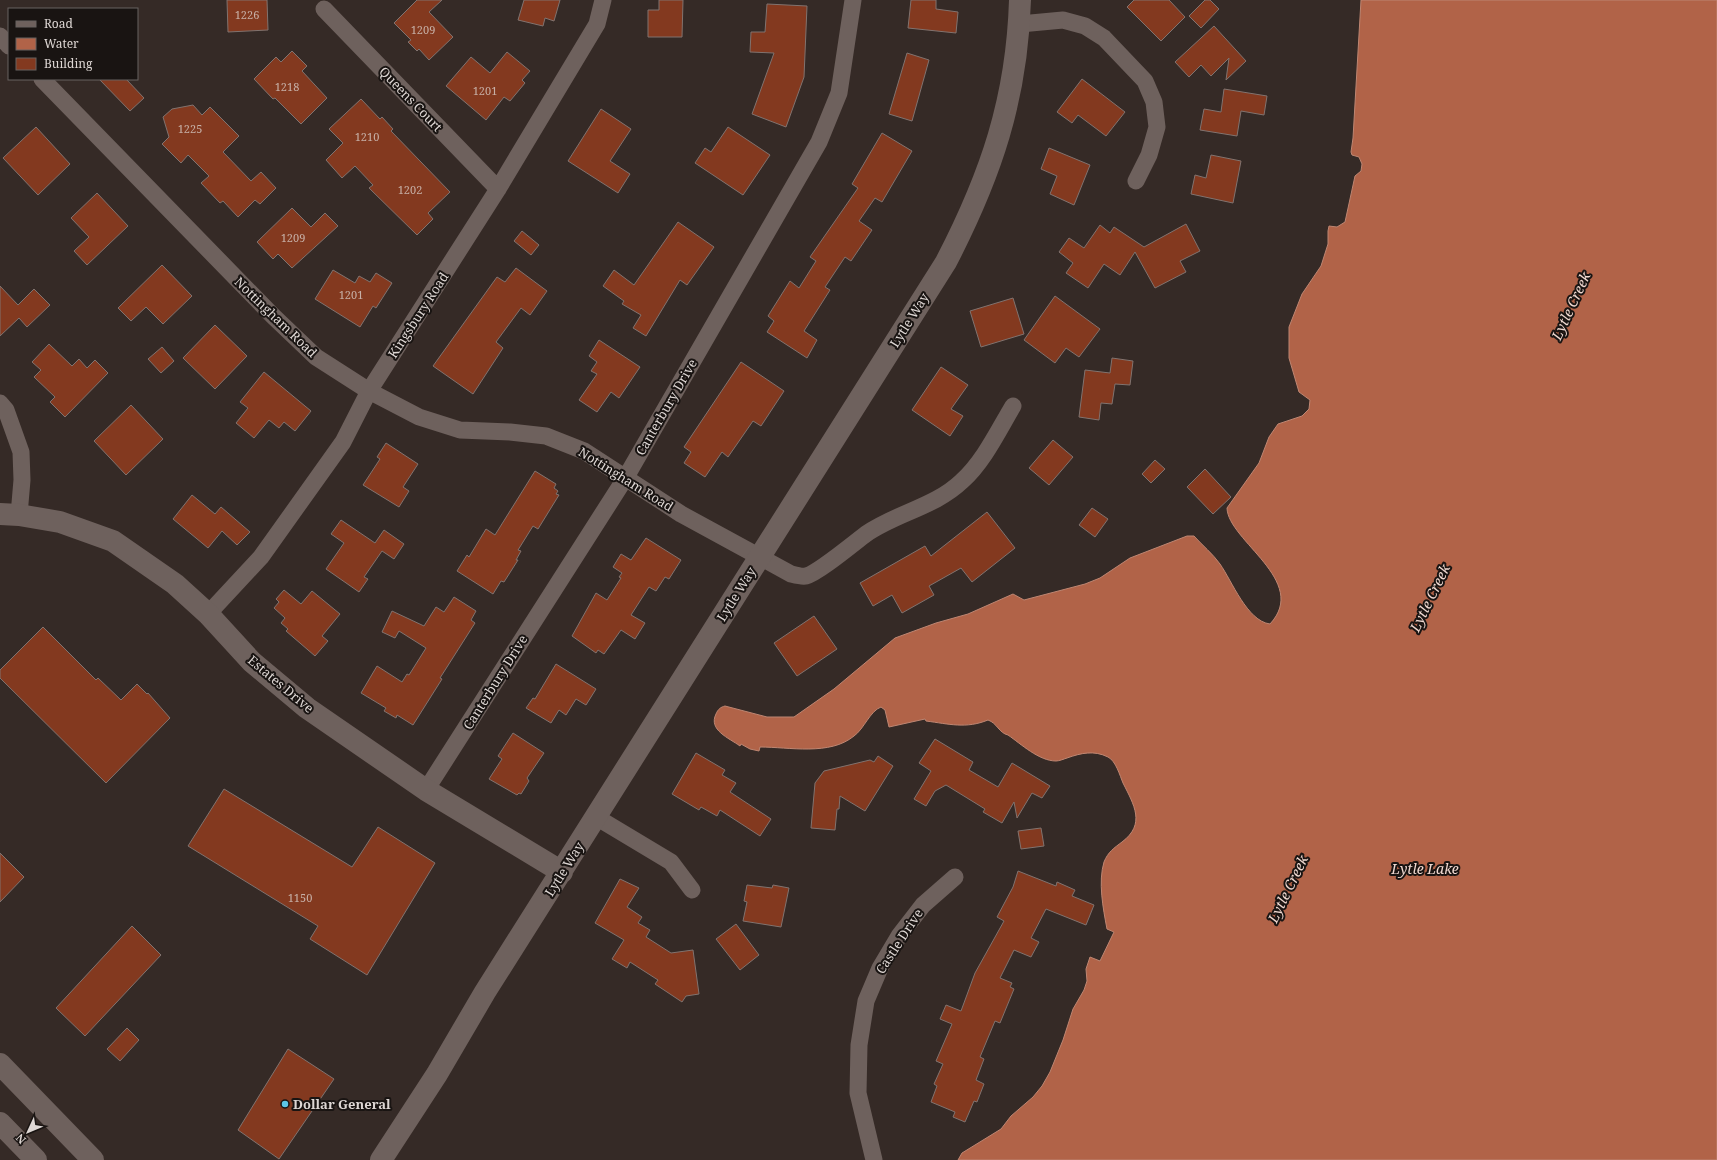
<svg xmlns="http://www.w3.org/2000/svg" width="1717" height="1160" viewBox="0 0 1717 1160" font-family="'Noto Serif',serif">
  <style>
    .water { fill: #b16348; stroke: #be8672 }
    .building { fill: #83391f; stroke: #81736f }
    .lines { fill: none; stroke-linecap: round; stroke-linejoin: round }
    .street { stroke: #6e615d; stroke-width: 17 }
    .secondary { stroke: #6e615d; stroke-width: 22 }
    .poi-dot { fill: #5cc7e8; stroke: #191412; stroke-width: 1.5 }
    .labels { text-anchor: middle; stroke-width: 4; stroke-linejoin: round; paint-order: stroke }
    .number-label { font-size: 11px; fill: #c7b0a7 }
    .street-label { font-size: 13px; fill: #ded7d4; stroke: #191412 }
    .poi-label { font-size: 13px; font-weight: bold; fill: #ded7d4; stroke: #191412; text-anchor: start }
    .water-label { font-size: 14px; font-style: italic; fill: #f0d9d1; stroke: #191412 }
  </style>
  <rect width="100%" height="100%" fill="#352a26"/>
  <path class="water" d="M 1361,0 L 1717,0 L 1717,1160 L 958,1160 L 962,1153 L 1001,1129 L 1011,1116 L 1033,1097 L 1042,1086 L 1050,1072 L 1063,1040 L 1073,1009 L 1084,990 L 1087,981 L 1086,969 L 1090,957 L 1100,961 L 1114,932 L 1107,929 C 1103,908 1098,882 1104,862 C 1108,852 1114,848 1122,842 C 1146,824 1134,805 1123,783 C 1120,776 1116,761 1108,757 C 1094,750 1081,753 1067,758 C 1064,759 1059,761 1056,761 C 1039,761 1021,744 1008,735 C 999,733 997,723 988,720 C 966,729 949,724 926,721 L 925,719 L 889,727 L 885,710 L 881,707 C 870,711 864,729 854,736 C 830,756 789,747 760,747 L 759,751 L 750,749 L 741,744 L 740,746 C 729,738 708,730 716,714 C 718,709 721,707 725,706 L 767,717 L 794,717 L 834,689 L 895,638 L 936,623 L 968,614 L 1013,594 L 1024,600 L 1085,584 L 1100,578 L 1130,558 L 1187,536 L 1194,536 C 1202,545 1213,554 1220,564 C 1232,581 1247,621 1270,624 C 1310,581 1228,541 1227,508 L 1259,463 L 1269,437 L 1278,424 L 1302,416 L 1309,409 L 1310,400 L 1299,392 L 1289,358 L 1289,327 L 1302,294 L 1321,266 L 1328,244 L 1328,231 L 1329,226 L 1337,227 L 1345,222 L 1355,176 L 1361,171 L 1362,164 L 1359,157 L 1352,155 L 1351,152 L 1353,138 Z"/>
  <path class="building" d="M 227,0 L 267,0 L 268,30 L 228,32 Z
    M 417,0 L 442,0 L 429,12 L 453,37 L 429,60 L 419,49 L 417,51 L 408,42 L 411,40 L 394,23 Z
    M 524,0 L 560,0 L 554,21 L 545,18 L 543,26 L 518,20 Z
    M 659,0 L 683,0 L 682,37 L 648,37 L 648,10 L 659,10 Z
    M 911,0 L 936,0 L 936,9 L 958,12 L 956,33 L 908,28 Z
    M 1134,0 L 1169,0 L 1185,17 L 1161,41 L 1127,7 Z
    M 1205,0 L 1210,0 L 1219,9 L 1201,28 L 1189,16 Z
    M 767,4 L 807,6 L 804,77 L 786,127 L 752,114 L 774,53 L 750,52 L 751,32 L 765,32 Z
    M 1214,26 L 1246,61 L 1226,80 L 1229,58 L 1211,76 L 1201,65 L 1189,77 L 1175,62 Z
    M 292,51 L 307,66 L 302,71 L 327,98 L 301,124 L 275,98 L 273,99 L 254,79 L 276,57 L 281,62 Z
    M 507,52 L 530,71 L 522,80 L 525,83 L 510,101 L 504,97 L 486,120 L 446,86 L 471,57 L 490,73 Z
    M 907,53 L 929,60 L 912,121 L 889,114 Z
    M 99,79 L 126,79 L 144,98 L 130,111 Z
    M 1082,79 L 1125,112 L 1106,136 L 1078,115 L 1072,123 L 1057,112 Z
    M 1224,89 L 1267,96 L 1264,115 L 1241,111 L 1237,136 L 1200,130 L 1204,109 L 1221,112 Z
    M 361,99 L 380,119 L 382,117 L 393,129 L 391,131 L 450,192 L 428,213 L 433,219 L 417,235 L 369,188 L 373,185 L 355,166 L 342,178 L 326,160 L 343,143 L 329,129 Z
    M 193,105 L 202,115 L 210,107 L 239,136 L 223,152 L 251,181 L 261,172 L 276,188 L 260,204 L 255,200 L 238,217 L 223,201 L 220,203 L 201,183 L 209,176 L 188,155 L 181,163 L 162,144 L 169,137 L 163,117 L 172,109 Z
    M 601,109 L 631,129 L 610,161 L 630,174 L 618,193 L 568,161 Z
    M 36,127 L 70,164 L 38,195 L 3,158 Z
    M 728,127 L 770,155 L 743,195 L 695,163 L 705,148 L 711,152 Z
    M 882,133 L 912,151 L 882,202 L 875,198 L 859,221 L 872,230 L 851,261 L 845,257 L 825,287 L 830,290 L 804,331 L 817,340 L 807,358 L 767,332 L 774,321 L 768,316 L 790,281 L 799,288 L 816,261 L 810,257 L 858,188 L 852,184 Z
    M 1049,148 L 1090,165 L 1074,205 L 1050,194 L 1057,176 L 1041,169 Z
    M 1211,155 L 1241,161 L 1233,203 L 1191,194 L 1195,175 L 1206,178 Z
    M 97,193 L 128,226 L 87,265 L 74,251 L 89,237 L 71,218 Z
    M 292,208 L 311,227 L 325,213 L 338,226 L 292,268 L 278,254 L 273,259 L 257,242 Z
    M 678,222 L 714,247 L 687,285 L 680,280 L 646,336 L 633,328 L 641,315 L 622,304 L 624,301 L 603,286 L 614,270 L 634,285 Z
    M 1186,224 L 1200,251 L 1180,261 L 1186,272 L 1155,288 L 1135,252 L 1120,275 L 1104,264 L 1088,288 L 1066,273 L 1073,263 L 1059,252 L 1069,238 L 1084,248 L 1100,225 L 1110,233 L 1114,227 L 1144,247 Z
    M 522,231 L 539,245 L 531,255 L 514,241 Z
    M 162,265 L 192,296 L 163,324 L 146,307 L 131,321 L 118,308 Z
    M 516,268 L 547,291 L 530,315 L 521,308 L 496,342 L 503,348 L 473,394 L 433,366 L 497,277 L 505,282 Z
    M 333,270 L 355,283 L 359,276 L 370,282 L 376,273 L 392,283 L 376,308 L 373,306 L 360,327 L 315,299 Z
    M 0,286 L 18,305 L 34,289 L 50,305 L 27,327 L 19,318 L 0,336 Z
    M 1055,296 L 1100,329 L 1079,357 L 1066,348 L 1055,363 L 1024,340 Z
    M 1013,298 L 1024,334 L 981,347 L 970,311 Z
    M 215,325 L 247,356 L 215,389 L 183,358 Z
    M 599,340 L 640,367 L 619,398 L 611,392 L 597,412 L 579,400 L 597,374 L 591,371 L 597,362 L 589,356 Z
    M 49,344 L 72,366 L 79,359 L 87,368 L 95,360 L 108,373 L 65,417 L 50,402 L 55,397 L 34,377 L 41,370 L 32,362 Z
    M 162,347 L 174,361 L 161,373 L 148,359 Z
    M 1112,358 L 1133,361 L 1130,385 L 1115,384 L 1112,404 L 1101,403 L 1099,420 L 1079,417 L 1085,370 L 1110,373 Z
    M 741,362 L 784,391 L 761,426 L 753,421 L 728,457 L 722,452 L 705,477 L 684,463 L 691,452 L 684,447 Z
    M 941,367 L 968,385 L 951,409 L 963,416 L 950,436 L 912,410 Z
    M 264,372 L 311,411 L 295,431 L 284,422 L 279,428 L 269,420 L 254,438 L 236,423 L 248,408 L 240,402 Z
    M 131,405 L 163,439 L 126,475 L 94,441 Z
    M 1053,440 L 1073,457 L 1049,485 L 1029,468 Z
    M 386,443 L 418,464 L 403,487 L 409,491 L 399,507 L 363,485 L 380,459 L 377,457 Z
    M 1155,460 L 1165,469 L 1151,483 L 1142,474 Z
    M 1205,469 L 1231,497 L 1213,514 L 1187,487 Z
    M 535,471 L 556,484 L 554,488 L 558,491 L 556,494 L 559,495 L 538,529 L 533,526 L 518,550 L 521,551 L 516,560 L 518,560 L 504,582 L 501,581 L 493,594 L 457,571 L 467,555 L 469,557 L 486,529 L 495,535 Z
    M 192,495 L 215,514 L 221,507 L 250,532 L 237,545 L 222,531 L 208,548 L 173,519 Z
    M 1092,508 L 1108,519 L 1095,537 L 1079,525 Z
    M 987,512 L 1015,548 L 972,582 L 961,568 L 929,586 L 934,595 L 902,613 L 892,595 L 873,606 L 860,583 L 925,546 L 931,556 Z
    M 341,520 L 375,543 L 384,530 L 404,544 L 394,559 L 382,551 L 364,577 L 368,579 L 359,592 L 326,569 L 344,543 L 331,534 Z
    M 646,538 L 681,560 L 669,579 L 665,577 L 656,591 L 649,587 L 631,615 L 645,623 L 635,639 L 621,630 L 604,654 L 598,650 L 596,653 L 572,636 L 596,593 L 607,600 L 621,578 L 619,577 L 622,573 L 613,567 L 621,554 L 631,560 Z
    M 284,590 L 301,604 L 312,591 L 340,614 L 322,636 L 328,641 L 315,656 L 286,631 L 288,629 L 281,623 L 285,618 L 274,608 L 279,602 L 276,599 Z
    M 454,597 L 476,611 L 471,620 L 475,623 L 440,678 L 442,679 L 413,725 L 397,715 L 396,718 L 384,711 L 386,708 L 361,693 L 377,666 L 402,682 L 407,674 L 409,675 L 426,648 L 399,631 L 395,638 L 382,632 L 392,611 L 424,626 L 436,607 L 444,612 Z
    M 814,616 L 837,649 L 797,676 L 774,643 Z
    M 43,627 L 96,680 L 98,678 L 121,700 L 137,684 L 147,694 L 148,693 L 170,718 L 106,783 L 0,678 L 0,670 Z
    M 556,664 L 596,689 L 586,705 L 576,699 L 566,715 L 559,710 L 551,723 L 526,708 L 533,698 L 535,699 Z
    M 513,733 L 544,753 L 527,778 L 529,781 L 521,794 L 519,793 L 517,795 L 489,779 L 502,759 L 498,756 Z
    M 935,739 L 973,762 L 969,770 L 998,787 L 1012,763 L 1050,786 L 1042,798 L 1032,793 L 1017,818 L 1014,802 L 1002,823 L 983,812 L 985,809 L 946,785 L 935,791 L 926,806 L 914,799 L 931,771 L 919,763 Z
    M 696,753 L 725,770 L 722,775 L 736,783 L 730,792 L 771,819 L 760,836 L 720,810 L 717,816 L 701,807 L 699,810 L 672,794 Z
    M 878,756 L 893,766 L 865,811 L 840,796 L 839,809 L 837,809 L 835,830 L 811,828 L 815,783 L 824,771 L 870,760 L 874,762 Z
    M 224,789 L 352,867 L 378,827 L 435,863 L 367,975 L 310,939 L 318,926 L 188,846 Z
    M 1041,828 L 1044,846 L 1021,849 L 1018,831 Z
    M 0,853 L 24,877 L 0,902 Z
    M 1018,871 L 1056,886 L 1057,882 L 1075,890 L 1072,896 L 1094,905 L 1086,925 L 1046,909 L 1031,938 L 1039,942 L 1031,957 L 1014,950 L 1000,978 L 1012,983 L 1010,987 L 1014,989 L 1000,1023 L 995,1021 L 980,1057 L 984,1059 L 976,1080 L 984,1084 L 977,1102 L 974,1101 L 965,1122 L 953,1117 L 955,1112 L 931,1102 L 937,1086 L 934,1084 L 943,1064 L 936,1061 L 952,1024 L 940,1019 L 946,1005 L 961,1011 L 975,973 L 1004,921 L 997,917 L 1013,887 Z
    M 620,879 L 639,888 L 627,907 L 642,917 L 638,923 L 650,930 L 646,937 L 671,953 L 693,950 L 699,994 L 686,996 L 682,1002 L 655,984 L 658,980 L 630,962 L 627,968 L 612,959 L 624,940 L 595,923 Z
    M 747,885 L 772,888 L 773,885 L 789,888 L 781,927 L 743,921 L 747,902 L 744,901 Z
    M 736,924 L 759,955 L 740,970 L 716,939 Z
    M 132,926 L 161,955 L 85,1036 L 56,1008 Z
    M 127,1028 L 139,1040 L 120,1061 L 107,1049 Z
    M 288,1049 L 334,1079 L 279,1159 L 238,1130 Z"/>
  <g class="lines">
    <path class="street" d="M 324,9 L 498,189
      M 1020,24 L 1063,20 L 1085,26 L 1104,38 L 1145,81 L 1154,102 L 1157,127 L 1149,155 L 1136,181
      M 0,36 L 9,46
      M 42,79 L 273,316 L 316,357 L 369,391 L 419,417 L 460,430 L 510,432 L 546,436 L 584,451 L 681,514 L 791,574 C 795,575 802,577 806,576 C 818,573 854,543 866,534 C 896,513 935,507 962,481 C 984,461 998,431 1013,406
      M 0,403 L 6,410 L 21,452 L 22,480 L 19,515
      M 208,614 L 261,557 L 343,442 L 369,391 L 498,189 L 597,24 L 603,0
      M 426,790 L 626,477 L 819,142 L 839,93 L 853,0
      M 596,817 L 671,862 L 692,890
      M 874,1160 L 858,1093 L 859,1045 L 866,1001 L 880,968 L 899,936 L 923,905 L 955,877"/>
    <path class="secondary" d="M 0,514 L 19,515 L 60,522 L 113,541 L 175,584 L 208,614 L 252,662 L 307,708 L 426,790 L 562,872
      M 0,1064 L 93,1160
      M 0,1123 L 36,1160
      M 381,1160 L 437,1074 L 485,992 L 946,262 C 991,175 1017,99 1020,0"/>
  </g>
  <circle class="poi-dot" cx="285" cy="1104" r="4"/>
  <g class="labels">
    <g class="number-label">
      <text x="247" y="19">1226</text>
      <text x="423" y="34">1209</text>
      <text x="287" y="91">1218</text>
      <text x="485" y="95">1201</text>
      <text x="190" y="133">1225</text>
      <text x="367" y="141">1210</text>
      <text x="410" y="194">1202</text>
      <text x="293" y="242">1209</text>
      <text x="351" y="299">1201</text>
      <text x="300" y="902">1150</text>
    </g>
    <g class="street-label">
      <text transform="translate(411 99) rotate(46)" y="5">Queens Court</text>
      <text transform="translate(418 315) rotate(-57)" y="5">Kingsbury Road</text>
      <text transform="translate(276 317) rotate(44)" y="5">Nottingham Road</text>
      <text transform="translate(909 320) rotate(-58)" y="5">Lytle Way</text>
      <text transform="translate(666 407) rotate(-60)" y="5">Canterbury Drive</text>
      <text transform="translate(626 479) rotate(32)" y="5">Nottingham Road</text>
      <text transform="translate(736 594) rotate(-58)" y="5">Lytle Way</text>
      <text transform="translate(495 682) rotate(-58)" y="5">Canterbury Drive</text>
      <text transform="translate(281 684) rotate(40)" y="5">Estates Drive</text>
      <text transform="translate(564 869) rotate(-58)" y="5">Lytle Way</text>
      <text transform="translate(899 941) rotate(-57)" y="5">Castle Drive</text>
    </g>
    <g class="poi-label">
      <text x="293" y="1109">Dollar General</text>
    </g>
    <g class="water-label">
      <text transform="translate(1571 306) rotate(-65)" y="5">Lytle Creek</text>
      <text transform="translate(1430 598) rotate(-64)" y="5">Lytle Creek</text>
      <text x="1425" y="874">Lytle Lake</text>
      <text transform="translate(1288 889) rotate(-64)" y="5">Lytle Creek</text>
    </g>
  </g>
  <rect x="8" y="8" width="130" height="72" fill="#191412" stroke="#686260"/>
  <rect x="16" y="21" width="20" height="6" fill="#6e615d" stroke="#686260"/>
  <text x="44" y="28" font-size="12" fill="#ded7d4">Road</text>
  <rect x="16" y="38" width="20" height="12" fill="#b16348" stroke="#686260"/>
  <text x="44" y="48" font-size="12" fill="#ded7d4">Water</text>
  <rect x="16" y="58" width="20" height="12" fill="#83391f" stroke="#686260"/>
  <text x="44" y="68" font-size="12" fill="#ded7d4">Building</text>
  <g transform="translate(28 1132) rotate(226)" stroke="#191412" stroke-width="3" paint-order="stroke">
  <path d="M0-3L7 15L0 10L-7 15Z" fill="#ded7d4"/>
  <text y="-6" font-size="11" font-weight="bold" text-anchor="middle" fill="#ded7d4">N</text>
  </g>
</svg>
